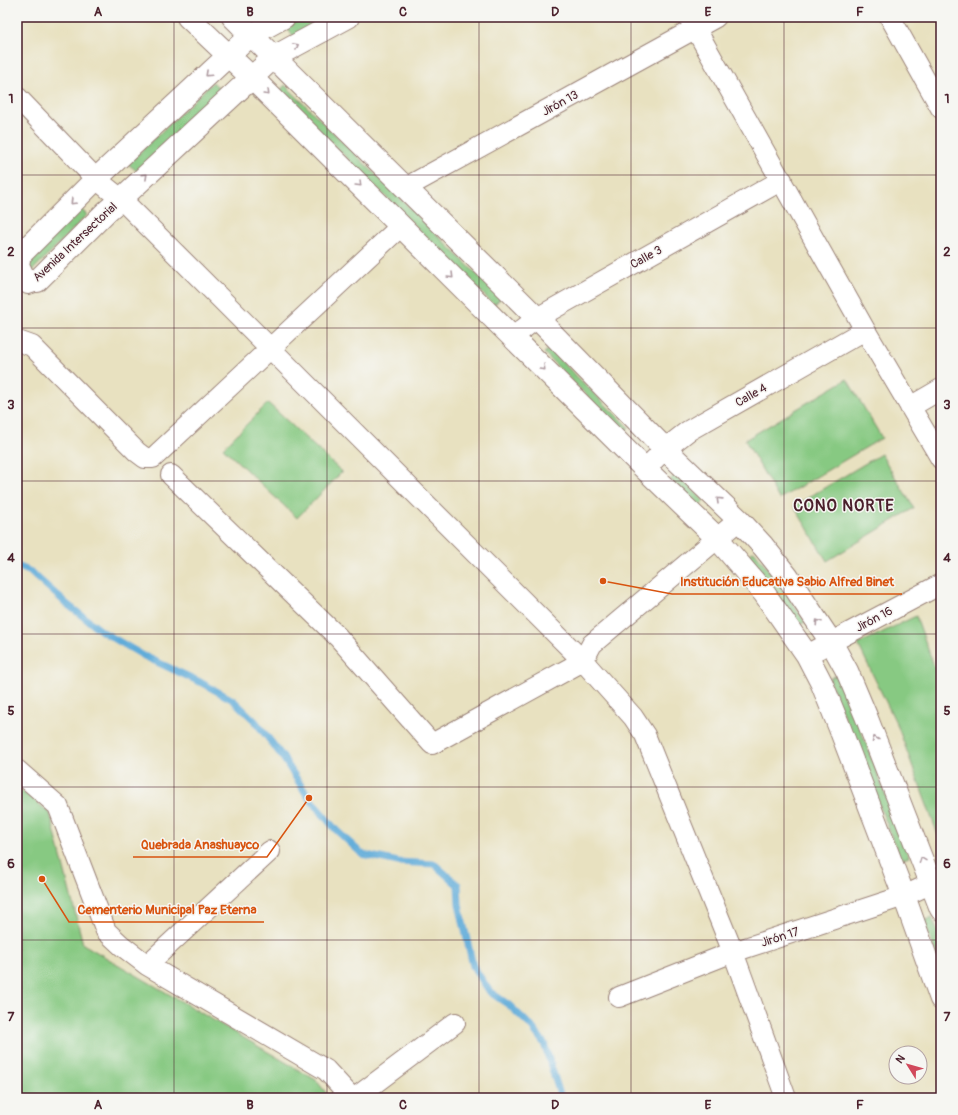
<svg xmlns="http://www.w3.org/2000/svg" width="958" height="1115" viewBox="0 0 958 1115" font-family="Pangolin,sans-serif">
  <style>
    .green { fill: #87c982; stroke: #687456 }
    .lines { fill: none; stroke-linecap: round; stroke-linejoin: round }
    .stream { stroke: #60acd9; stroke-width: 7 }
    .minor-casing { stroke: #998076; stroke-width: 22 }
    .tertiary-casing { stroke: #998076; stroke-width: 24 }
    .minor { stroke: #fff; stroke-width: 20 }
    .tertiary { stroke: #fff; stroke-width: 22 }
    .oneway { stroke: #ae9aa0 }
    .grid { fill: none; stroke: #4a1f2b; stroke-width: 1; stroke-opacity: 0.55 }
    .labels { text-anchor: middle; stroke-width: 3; stroke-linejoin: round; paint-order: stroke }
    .street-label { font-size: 12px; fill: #4a1f2b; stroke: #f6f6f2 }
    .district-label { font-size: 16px; font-weight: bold; letter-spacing: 1px; fill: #4a1f2b; stroke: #f6f6f2 }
    .leader { fill: none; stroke: #d8530f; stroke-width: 1.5 }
    .callout-dot { fill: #d8530f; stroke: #f6f6f2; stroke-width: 1.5 }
    .callout-label { font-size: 13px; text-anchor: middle; font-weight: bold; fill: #d8530f; stroke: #f6f6f2; stroke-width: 3; stroke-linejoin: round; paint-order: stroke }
    .neatline { fill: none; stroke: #4a1f2b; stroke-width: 1.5 }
    .grid-label { font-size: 13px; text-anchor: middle; font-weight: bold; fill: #4a1f2b }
  </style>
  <rect width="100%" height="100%" fill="#f6f6f2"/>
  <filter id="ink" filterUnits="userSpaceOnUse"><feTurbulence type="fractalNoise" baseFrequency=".025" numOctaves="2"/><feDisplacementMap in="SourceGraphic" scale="8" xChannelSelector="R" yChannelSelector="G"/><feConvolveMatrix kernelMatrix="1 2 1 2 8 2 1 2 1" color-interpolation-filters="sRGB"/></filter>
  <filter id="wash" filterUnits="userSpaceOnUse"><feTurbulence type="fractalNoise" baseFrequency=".012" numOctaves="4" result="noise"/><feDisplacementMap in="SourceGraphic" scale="16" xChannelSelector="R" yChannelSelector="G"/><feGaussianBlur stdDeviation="0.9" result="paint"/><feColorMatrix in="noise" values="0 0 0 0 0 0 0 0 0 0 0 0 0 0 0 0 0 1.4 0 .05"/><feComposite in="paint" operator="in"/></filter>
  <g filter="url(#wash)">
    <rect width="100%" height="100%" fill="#e8e1c0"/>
    <path class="green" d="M 305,17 L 329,17 L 293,37 L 287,27 Z
      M 213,82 L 221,91 L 138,172 L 128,164 Z
      M 285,85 L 501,298 L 494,305 L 280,91 Z
      M 80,208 L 87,215 L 29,274 L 26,264 Z
      M 549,349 L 629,428 L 624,433 L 544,353 Z
      M 847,379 L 882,438 L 779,499 L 745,440 Z
      M 268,403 L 342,472 L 297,518 L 223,448 Z
      M 881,454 L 914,508 L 827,561 L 794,506 Z
      M 677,473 L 704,501 L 698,508 L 670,480 Z
      M 754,551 L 778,582 L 805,622 L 799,625 L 746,557 Z
      M 916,616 L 941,685 L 941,843 L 898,727 L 858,644 Z
      M 836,675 L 857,720 L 909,857 L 901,860 L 829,679 Z
      M 17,787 L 50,813 L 83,944 L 316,1080 L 330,1098 L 17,1098 Z
      M 932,918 L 941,940 L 941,968 L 924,921 Z"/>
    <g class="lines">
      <path class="stream" d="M 17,566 L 31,572 L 68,605 L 103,632 L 144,656 L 200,682 L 233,700 L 255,721 L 282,756 L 309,798 L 336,830 L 362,854 L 398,862 L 434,864 L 458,885 L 459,904 L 473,966 L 490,992 L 509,1005 L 531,1026 L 544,1043 L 561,1098"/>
    </g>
  </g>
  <g filter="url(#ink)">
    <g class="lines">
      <g class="minor-casing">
        <path id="minor" d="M 689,17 L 865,330 L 941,459
          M 890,17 L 941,108
          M 17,97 L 96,179 L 121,199 L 583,661 L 633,717 L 645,735 L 733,952 L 786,1098
          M 405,188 L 716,17
          M 21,254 L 19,265 L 28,284 L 37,281
          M 513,337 L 537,318 L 782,180
          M 17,342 L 18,341 L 32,346 L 137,452 L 145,458 L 153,458 L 401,226
          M 910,407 L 941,389
          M 645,469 L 665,449 L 688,431 L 865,330
          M 171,475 L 338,637 L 432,744 L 583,661 L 592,644 L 739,520
          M 807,655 L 941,584
          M 17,770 L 58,806 L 106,931 L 121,945 L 147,965 L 326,1070 L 352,1098
          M 147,965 L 270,851
          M 619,997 L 733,952 L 904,896 L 941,879
          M 355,1098 L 455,1023"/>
      </g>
      <g class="tertiary-casing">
        <path id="tertiary" d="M 188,17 L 252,78 L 645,469 L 717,538 L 764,593 L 807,655 L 822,684 L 839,726 L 904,896 L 941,999
          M 233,17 L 537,318 L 665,449 L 739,520 L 763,546 L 787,576 L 831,642 L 847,671 L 866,716 L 941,909
          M 21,254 L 96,179 L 228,56 L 251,35 L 284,17
          M 37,281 L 107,211 L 121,199 L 274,57 L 348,17"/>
      </g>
      <use href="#minor" class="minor"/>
      <use href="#tertiary" class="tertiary"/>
    </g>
    <defs><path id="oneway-chevron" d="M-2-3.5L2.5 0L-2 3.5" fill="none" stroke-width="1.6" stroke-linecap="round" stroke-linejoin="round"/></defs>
    <g class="oneway">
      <use href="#oneway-chevron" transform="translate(296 46) rotate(-29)"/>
      <use href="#oneway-chevron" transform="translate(208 74) rotate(137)"/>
      <use href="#oneway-chevron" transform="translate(267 93) rotate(45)"/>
      <use href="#oneway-chevron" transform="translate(145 176) rotate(-43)"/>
      <use href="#oneway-chevron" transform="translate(359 184) rotate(45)"/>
      <use href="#oneway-chevron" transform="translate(73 202) rotate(135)"/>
      <use href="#oneway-chevron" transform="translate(451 276) rotate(45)"/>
      <use href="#oneway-chevron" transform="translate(543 368) rotate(45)"/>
      <use href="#oneway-chevron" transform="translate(719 500) rotate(-136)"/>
      <use href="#oneway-chevron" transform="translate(818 622) rotate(-124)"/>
      <use href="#oneway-chevron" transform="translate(875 739) rotate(-111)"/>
      <use href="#oneway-chevron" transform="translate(922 860) rotate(-111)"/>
    </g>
  </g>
  <path class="grid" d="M 174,17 L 174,1098M 327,17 L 327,1098M 479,17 L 479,1098M 631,17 L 631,1098M 784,17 L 784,1098M 17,175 L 941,175M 17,328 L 941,328M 17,481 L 941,481M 17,634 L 941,634M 17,787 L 941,787M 17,940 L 941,940"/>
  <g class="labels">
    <g class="street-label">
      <text transform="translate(560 103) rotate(-29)" y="4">Jirón 13</text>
      <text transform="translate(75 242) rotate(-43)" y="4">Avenida Intersectorial</text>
      <text transform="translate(646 257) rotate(-29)" y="4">Calle 3</text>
      <text transform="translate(751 395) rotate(-30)" y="4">Calle 4</text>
      <text transform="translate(874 619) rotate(-28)" y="4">Jirón 16</text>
      <text transform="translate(780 937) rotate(-18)" y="4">Jirón 17</text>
    </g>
    <g class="district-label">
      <text x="844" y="511">CONO NORTE</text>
    </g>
  </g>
  <path class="leader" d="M603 581L672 594H902M309 798L267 857H133M42 879L69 922H264"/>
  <g class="callout-dot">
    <circle cx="603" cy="581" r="4"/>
    <circle cx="309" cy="798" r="4"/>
    <circle cx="42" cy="879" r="4"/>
  </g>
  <g class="callout-label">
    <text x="787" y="586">Institución Educativa Sabio Alfred Binet</text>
    <text x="200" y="849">Quebrada Anashuayco</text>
    <text x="167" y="914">Cementerio Municipal Paz Eterna</text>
  </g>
  <rect width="958" height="1115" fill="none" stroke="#f6f6f2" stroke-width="44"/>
  <g transform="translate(908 1065) rotate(307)"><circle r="19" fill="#f6f6f2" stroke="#b1a0a2"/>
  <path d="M0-3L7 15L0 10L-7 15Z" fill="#d1495b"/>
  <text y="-6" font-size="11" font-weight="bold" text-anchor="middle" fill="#4a1f2b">N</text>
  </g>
  <rect x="22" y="22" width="914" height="1071" class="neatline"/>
  <g class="grid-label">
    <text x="98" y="16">A</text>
    <text x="250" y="16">B</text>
    <text x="403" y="16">C</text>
    <text x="555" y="16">D</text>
    <text x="708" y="16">E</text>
    <text x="860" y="16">F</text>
    <text x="11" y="103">1</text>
    <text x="947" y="103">1</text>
    <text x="11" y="256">2</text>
    <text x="947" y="256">2</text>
    <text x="11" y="409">3</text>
    <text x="947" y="409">3</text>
    <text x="11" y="562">4</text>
    <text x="947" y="562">4</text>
    <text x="11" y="715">5</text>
    <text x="947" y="715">5</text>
    <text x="11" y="868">6</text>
    <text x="947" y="868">6</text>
    <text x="11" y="1021">7</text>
    <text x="947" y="1021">7</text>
    <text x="98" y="1109">A</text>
    <text x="250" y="1109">B</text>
    <text x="403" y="1109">C</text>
    <text x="555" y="1109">D</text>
    <text x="708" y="1109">E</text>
    <text x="860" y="1109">F</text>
  </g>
</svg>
